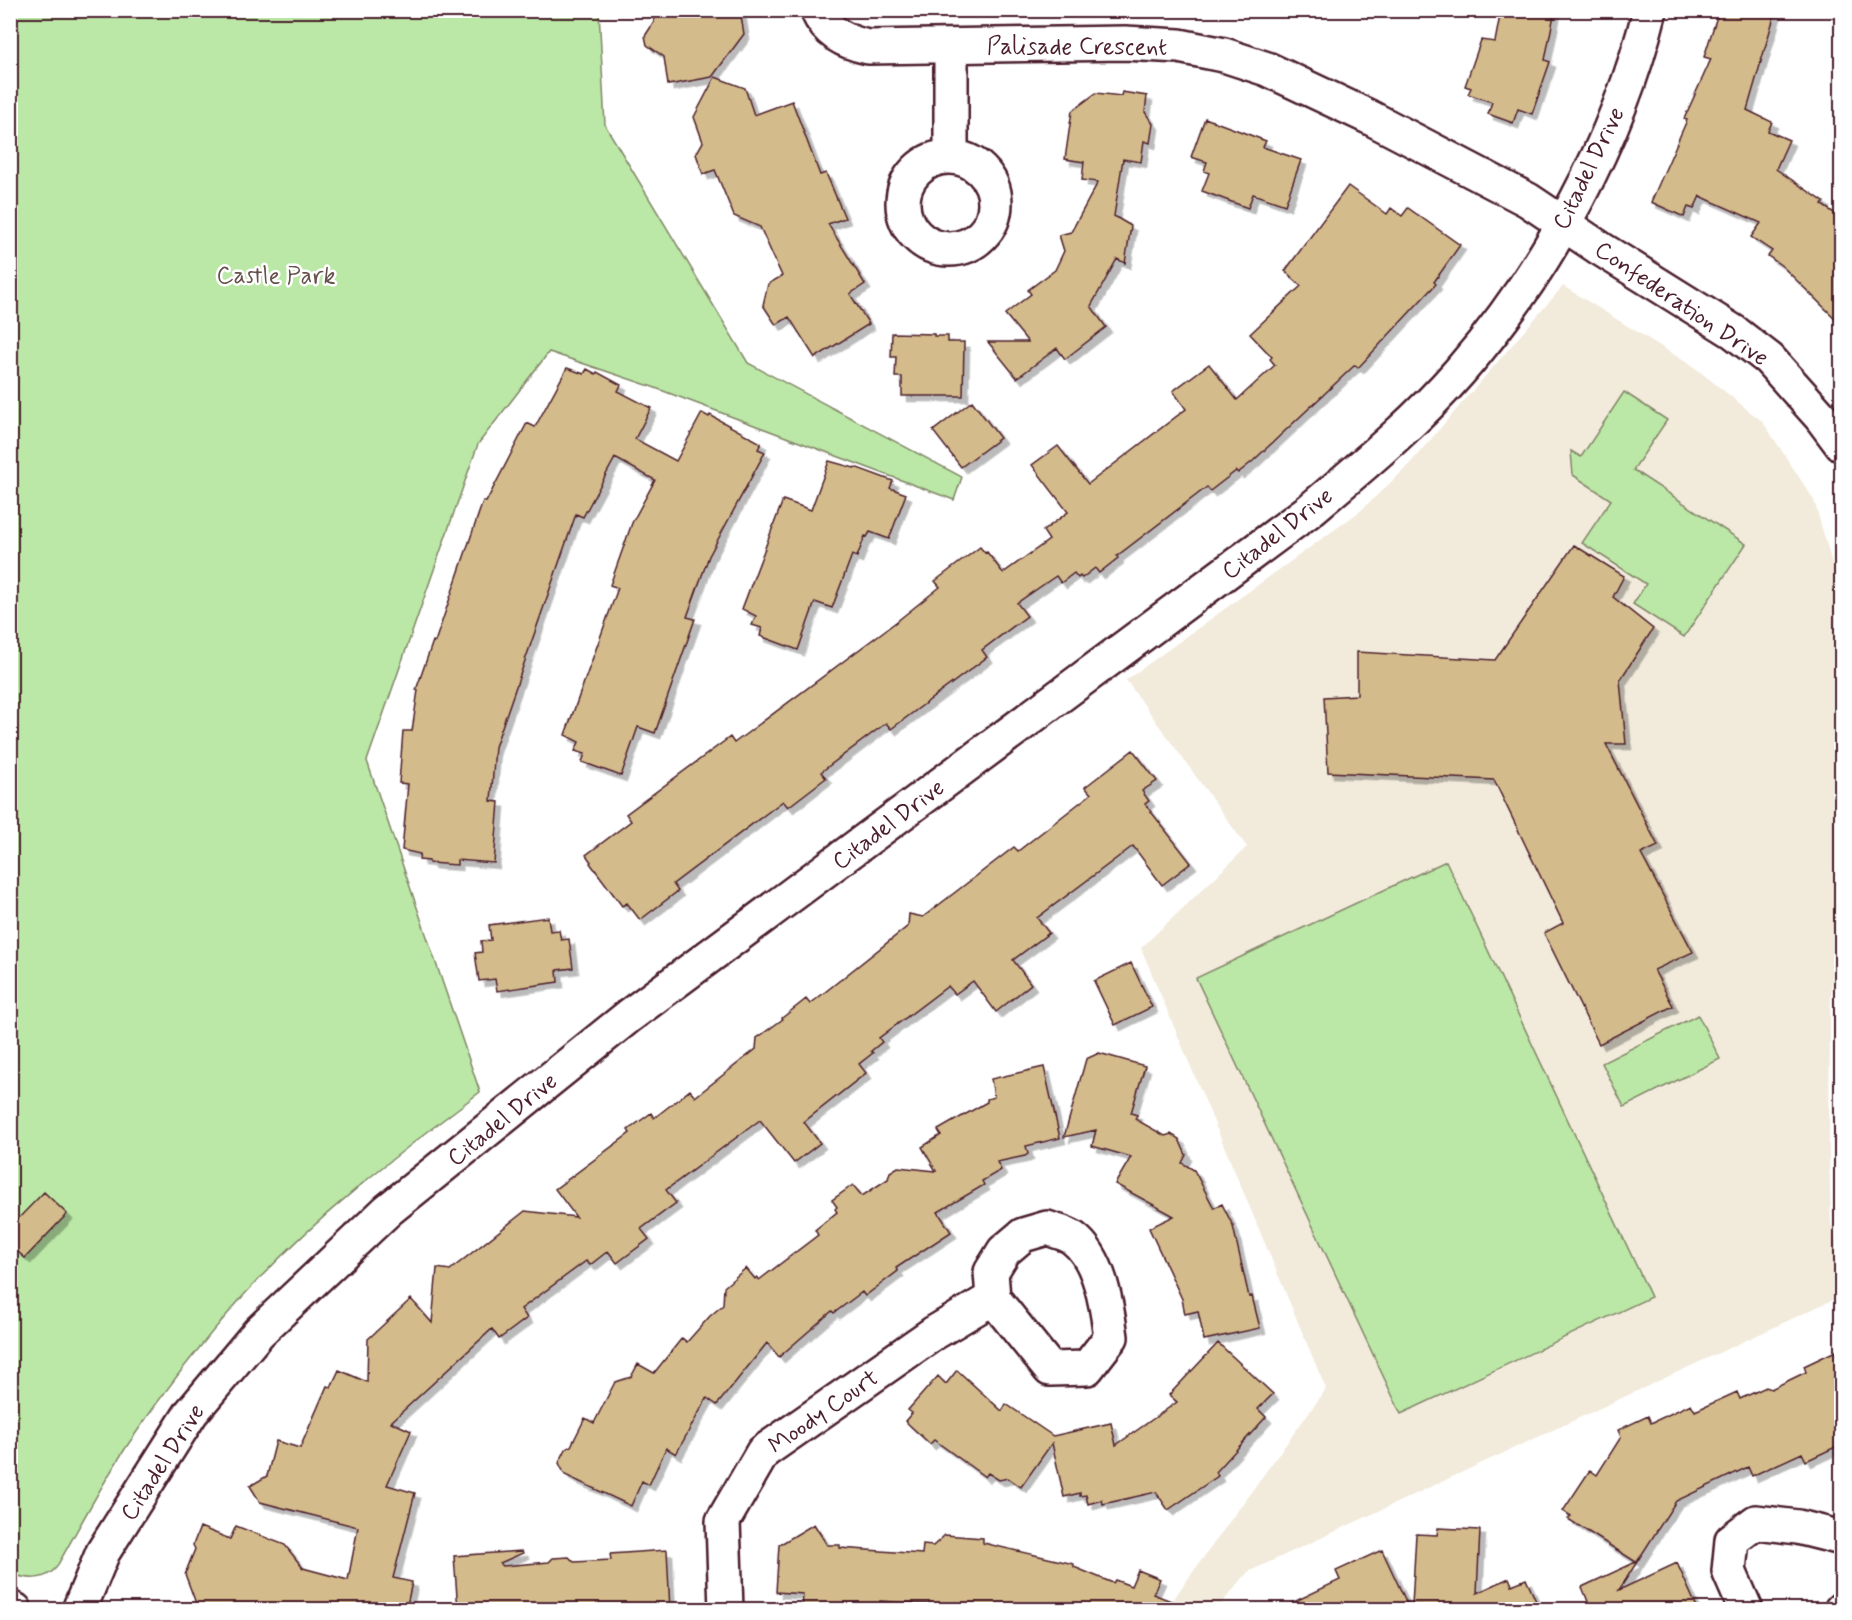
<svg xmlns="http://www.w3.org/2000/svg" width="1852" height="1620" viewBox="0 0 1852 1620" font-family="Mynerve,sans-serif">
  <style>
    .built { fill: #f2ebdc }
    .green { fill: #bbe8a6; stroke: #828468; stroke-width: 1.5 }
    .building { fill: #d4bb8b; stroke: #4a1f2b; stroke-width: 1.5; filter: url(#shadow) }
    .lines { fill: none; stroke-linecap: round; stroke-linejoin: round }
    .minor-casing { stroke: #4a1f2b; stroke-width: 38 }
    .minor { stroke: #fff; stroke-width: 33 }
    .labels { text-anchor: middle; stroke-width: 5; stroke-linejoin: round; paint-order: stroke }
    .street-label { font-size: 24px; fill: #4a1f2b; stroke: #fff }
    .park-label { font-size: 24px; fill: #66514a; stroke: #fff }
  </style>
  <defs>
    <filter id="shadow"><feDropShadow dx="5.5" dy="5.5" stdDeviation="0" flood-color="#0004"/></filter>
  </defs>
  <rect width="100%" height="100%" fill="#fff"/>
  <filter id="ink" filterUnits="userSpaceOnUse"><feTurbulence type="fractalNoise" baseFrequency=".0167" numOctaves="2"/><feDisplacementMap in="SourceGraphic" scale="12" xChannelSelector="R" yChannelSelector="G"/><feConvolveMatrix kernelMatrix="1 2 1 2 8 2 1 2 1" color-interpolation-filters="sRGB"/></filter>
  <g filter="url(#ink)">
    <path class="built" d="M 1563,286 L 1694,367 L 1763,422 L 1814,500 L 1836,577 L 1841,605 L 1842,793 L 1830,1019 L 1829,1151 L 1831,1223 L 1841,1262 L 1841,1296 L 1248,1572 L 1217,1609 L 1166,1609 L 1326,1389 L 1141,948 L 1247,847 L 1126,680 L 1359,512 L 1406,468 Z"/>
    <path class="green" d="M 11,11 L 599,11 L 605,125 L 748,363 L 962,477 L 954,500 L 650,386 L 549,352 L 478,444 L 367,761 L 480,1092 C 396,1155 314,1218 243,1296 C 202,1342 164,1391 129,1443 C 102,1483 80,1526 56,1568 C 43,1582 27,1579 11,1574 Z
      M 1624,392 L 1667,420 L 1633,470 L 1746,544 L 1684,637 L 1633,604 L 1646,584 L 1582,543 L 1611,500 L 1573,475 L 1571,451 L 1581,457 Z
      M 1446,861 L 1651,1297 L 1401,1414 L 1196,978 Z
      M 1698,1015 L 1720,1059 L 1624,1107 L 1602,1063 Z"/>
    <path class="building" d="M 652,10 L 740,10 L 744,34 L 712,77 L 668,85 L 664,57 L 647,45 L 645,36 L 654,22 Z
      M 1501,10 L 1555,10 L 1545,60 L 1550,62 L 1532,114 L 1518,109 L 1513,123 L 1488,114 L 1492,102 L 1468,94 L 1471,88 L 1465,86 L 1481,40 L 1495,42 Z
      M 1719,10 L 1776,10 L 1747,110 L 1772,122 L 1768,131 L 1789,140 L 1776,169 L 1824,202 L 1822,205 L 1842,218 L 1842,325 L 1782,266 L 1768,256 L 1772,251 L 1751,237 L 1761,223 L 1700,196 L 1694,209 L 1688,207 L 1684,217 L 1651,202 L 1687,120 L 1684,119 L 1711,59 L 1704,57 Z
      M 715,77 L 745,88 L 754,115 L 792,101 L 820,175 L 826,173 L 845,218 L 828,224 L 865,284 L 850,294 L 869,324 L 815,358 L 789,317 L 776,325 L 763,305 L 768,284 L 782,276 L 760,227 L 734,216 L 715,170 L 703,174 L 696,154 L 703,142 L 694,117 Z
      M 1122,92 L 1147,96 L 1145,112 L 1153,124 L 1150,143 L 1144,141 L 1141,162 L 1123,159 L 1114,216 L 1131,226 L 1125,263 L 1117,259 L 1091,306 L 1106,327 L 1065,359 L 1057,348 L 1017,378 L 988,342 L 1028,342 L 1005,314 L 1031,294 L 1028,290 L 1055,270 L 1064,251 L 1059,235 L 1071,232 L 1098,182 L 1082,180 L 1084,162 L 1065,159 L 1072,111 L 1096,93 L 1121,96 Z
      M 1205,118 L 1266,141 L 1263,147 L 1301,160 L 1285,205 L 1253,194 L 1248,208 L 1202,191 L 1209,173 L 1204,171 L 1207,162 L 1191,157 Z
      M 1348,186 L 1387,214 L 1391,208 L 1402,216 L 1408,208 L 1460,245 L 1434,282 L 1436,284 L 1358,368 L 1355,365 L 1253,461 L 1238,473 L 1236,471 L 1210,491 L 1207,487 L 1117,556 L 1118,558 L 1099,573 L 1095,568 L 1082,578 L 1080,576 L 1078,578 L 1074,573 L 1061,583 L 1056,576 L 1017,603 L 1027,616 L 982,650 L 987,657 L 891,729 L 886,723 L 821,772 L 826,778 L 788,807 L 783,801 L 673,884 L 678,891 L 640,920 L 627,903 L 622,906 L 590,863 L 591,862 L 586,855 L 631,821 L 626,814 L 730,737 L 734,743 L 896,622 L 940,587 L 935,581 L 980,547 L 985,553 L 987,552 L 1003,573 L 1049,540 L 1043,531 L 1068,512 L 1032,465 L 1058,446 L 1088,484 L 1186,409 L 1173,391 L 1209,364 L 1237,400 L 1275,365 L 1270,359 L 1272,357 L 1250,334 L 1301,286 L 1285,271 Z
      M 892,333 L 934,334 L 934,336 L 948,336 L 948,342 L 964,342 L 963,396 L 902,396 L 902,377 L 895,377 L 896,357 L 891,357 Z
      M 567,368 L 584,374 L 587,369 L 596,374 L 597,372 L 621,385 L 618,391 L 651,408 L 635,439 L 676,461 L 702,413 L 709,417 L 710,415 L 761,443 L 758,449 L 765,452 L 709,556 L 687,617 L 695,619 L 655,733 L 638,727 L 621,776 L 582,762 L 585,754 L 575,751 L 579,742 L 565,735 L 618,588 L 610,585 L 632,523 L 655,480 L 615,458 L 583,517 L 576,514 L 495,747 L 491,801 L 499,802 L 494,863 L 457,860 L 457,865 L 429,863 L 429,861 L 419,860 L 420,854 L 402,850 L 408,784 L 399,783 L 403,731 L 412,731 L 418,690 L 416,690 L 433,641 L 435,642 L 483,501 L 486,502 L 527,423 L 535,427 Z
      M 972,401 L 1000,438 L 961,467 L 933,431 Z
      M 829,461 L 854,468 L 855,467 L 893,481 L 890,488 L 906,494 L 889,539 L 870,532 L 867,537 L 865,536 L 857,557 L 852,555 L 832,608 L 815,602 L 798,650 L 760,636 L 762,628 L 752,625 L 756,616 L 742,609 L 783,500 L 811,510 Z
      M 1574,545 L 1624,576 L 1613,597 L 1653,629 L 1620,680 L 1626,744 L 1606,744 L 1658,846 L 1641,854 L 1693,952 L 1654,970 L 1673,1006 L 1599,1044 L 1544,933 L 1563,923 L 1494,780 L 1328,772 L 1324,697 L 1357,695 L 1357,652 L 1495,660 Z
      M 1133,750 L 1157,781 L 1142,791 L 1149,801 L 1145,804 L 1191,863 L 1162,885 L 1133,846 L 1037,918 L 1049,933 L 1013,960 L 1031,984 L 996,1012 L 973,981 L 955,994 L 948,986 L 879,1038 L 882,1042 L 871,1051 L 873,1053 L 859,1064 L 866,1073 L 804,1122 L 820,1143 L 794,1163 L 760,1120 L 666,1190 L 676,1203 L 641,1229 L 649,1239 L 617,1263 L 608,1251 L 590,1265 L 586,1261 L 521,1309 L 527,1318 L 499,1339 L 492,1329 L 391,1422 L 411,1431 L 387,1485 L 415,1493 L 393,1578 L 412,1582 L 406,1610 L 207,1610 L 197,1606 L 185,1574 L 195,1549 L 193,1545 L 200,1527 L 230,1539 L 236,1526 L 285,1545 L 303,1568 L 348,1580 L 358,1527 L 260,1502 L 250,1486 L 267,1476 L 276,1441 L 300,1448 L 327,1386 L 331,1387 L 339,1370 L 367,1382 L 368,1339 L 411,1299 L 432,1323 L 437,1268 L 450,1270 L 525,1211 L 576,1217 L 555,1189 L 630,1133 L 628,1130 L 651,1113 L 654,1118 L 690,1090 L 695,1097 L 756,1049 L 757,1038 L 783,1019 L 782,1018 L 806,999 L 810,1004 L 908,926 L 909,914 L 923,917 L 1014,847 L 1018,851 L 1091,794 L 1085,787 Z
      M 548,917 L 550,931 L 559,930 L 561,940 L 569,939 L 573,968 L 557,970 L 558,982 L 497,991 L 495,979 L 479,981 L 475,953 L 482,952 L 481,941 L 491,940 L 489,925 Z
      M 1131,963 L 1152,1007 L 1115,1025 L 1094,981 Z
      M 1099,1053 L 1145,1066 L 1131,1113 L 1137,1115 L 1135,1119 L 1165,1136 L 1171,1134 L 1179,1139 L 1186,1155 L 1182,1163 L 1194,1170 L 1214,1208 L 1222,1204 L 1233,1226 L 1249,1297 L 1252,1296 L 1260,1328 L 1204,1340 L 1198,1311 L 1185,1314 L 1182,1299 L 1149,1228 L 1174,1216 L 1115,1184 L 1131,1157 L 1092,1146 L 1096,1130 L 1064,1137 L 1086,1059 Z
      M 1044,1067 L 1060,1138 L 1026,1146 L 1028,1154 L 1025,1156 L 997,1162 L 1001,1170 L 982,1181 L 984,1185 L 938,1212 L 951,1232 L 896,1268 L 898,1271 L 865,1296 L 862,1292 L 834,1313 L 832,1311 L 779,1357 L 767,1343 L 717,1405 L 707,1398 L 676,1454 L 666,1448 L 649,1485 L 642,1481 L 631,1506 L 565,1475 L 559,1463 L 566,1449 L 571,1446 L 585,1418 L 594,1423 L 615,1382 L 631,1377 L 638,1364 L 654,1373 L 682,1338 L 687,1342 L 710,1316 L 723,1305 L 724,1287 L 746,1268 L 755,1279 L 757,1277 L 759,1280 L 818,1235 L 815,1230 L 837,1212 L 835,1209 L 837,1207 L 832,1200 L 853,1185 L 862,1196 L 888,1179 L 890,1172 L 898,1167 L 936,1171 L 922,1147 L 941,1135 L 938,1130 L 987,1102 L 987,1099 L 994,1097 L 991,1079 Z
      M 44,1192 L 67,1214 L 25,1258 L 10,1245 L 10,1227 Z
      M 1218,1343 L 1273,1394 L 1258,1409 L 1266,1417 L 1216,1472 L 1218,1476 L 1168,1510 L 1156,1492 L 1103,1504 L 1102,1500 L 1088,1504 L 1086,1495 L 1080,1496 L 1080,1493 L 1064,1497 L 1052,1443 L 1021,1487 L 1008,1478 L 999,1480 L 988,1473 L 985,1477 L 934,1440 L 930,1444 L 905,1421 L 912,1413 L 908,1410 L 938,1376 L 946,1384 L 957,1370 L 1002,1411 L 1006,1404 L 1053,1436 L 1111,1423 L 1116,1445 L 1177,1402 L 1169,1395 Z
      M 1842,1348 L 1842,1444 L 1806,1461 L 1802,1453 L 1752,1476 L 1748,1467 L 1676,1501 L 1619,1590 L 1677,1563 L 1698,1610 L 1577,1610 L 1589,1604 L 1582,1587 L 1636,1562 L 1568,1519 L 1571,1516 L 1563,1511 L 1590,1470 L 1597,1475 L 1621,1437 L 1618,1430 L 1648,1416 L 1651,1423 L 1691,1404 L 1695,1411 L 1737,1392 L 1740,1399 L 1766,1387 L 1771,1389 L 1806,1372 L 1804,1366 Z
      M 814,1524 L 827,1545 L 840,1545 L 840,1548 L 922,1554 L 923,1545 L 933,1546 L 945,1535 L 983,1538 L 983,1543 L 1074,1564 L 1074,1567 L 1113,1583 L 1115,1580 L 1131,1586 L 1138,1570 L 1160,1579 L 1153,1594 L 1187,1607 L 1187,1610 L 945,1610 L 945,1605 L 880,1601 L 880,1610 L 802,1610 L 803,1594 L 776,1592 L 779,1545 Z
      M 1438,1528 L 1480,1530 L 1477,1593 L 1509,1578 L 1512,1585 L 1526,1579 L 1540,1610 L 1441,1610 L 1447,1607 L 1412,1605 L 1416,1534 L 1437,1535 Z
      M 667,1550 L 670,1610 L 458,1610 L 454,1556 L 522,1551 L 523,1553 L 500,1563 L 503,1566 L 549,1562 L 553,1558 L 569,1557 L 574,1562 L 611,1560 L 610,1554 Z
      M 1382,1550 L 1410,1610 L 1277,1610 L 1340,1580 L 1336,1571 Z"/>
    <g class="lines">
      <g class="minor-casing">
        <path id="minor" d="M 817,10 C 827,33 845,42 868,47 L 1125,43 L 1179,46 L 1224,55 L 1267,69 L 1369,117 L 1528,200 L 1601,249 L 1734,332 L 1769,359 L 1821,417 L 1842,445
          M 951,157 L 951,46
          M903 203a46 46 0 1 1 92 0a46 46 0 1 1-92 0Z
          M 1047,1228 C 1055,1231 1066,1233 1073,1238 C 1100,1258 1107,1306 1111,1337 L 1087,1368 L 1050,1369 L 993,1298 L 991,1272 L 1004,1251 L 1023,1235 Z
          M 10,1608 L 15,1610
          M 79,1610 L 103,1552 L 191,1413 L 259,1332 L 388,1210 L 629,1016 L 1310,510 C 1362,466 1415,423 1460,371 C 1547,271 1618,140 1650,10
          M 726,1610 L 723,1521 L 763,1452 L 934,1333 L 993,1298
          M 1746,1610 L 1729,1571 L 1732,1540 L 1756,1522 L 1798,1527 L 1842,1538
          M 1841,1610 L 1842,1609"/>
      </g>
      <use href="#minor" class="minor"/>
    </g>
  </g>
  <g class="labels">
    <g class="street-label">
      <text x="1077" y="54">Palisade Crescent</text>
      <text transform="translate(1588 168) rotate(-64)" y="8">Citadel Drive</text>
      <text transform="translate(1682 303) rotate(34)" y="8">Confederation Drive</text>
      <text transform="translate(1277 533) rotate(-38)" y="8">Citadel Drive</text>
      <text transform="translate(888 824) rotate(-37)" y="8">Citadel Drive</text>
      <text transform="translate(502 1119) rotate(-39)" y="8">Citadel Drive</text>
      <text transform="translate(823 1411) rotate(-35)" y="8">Moody Court</text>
      <text transform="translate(162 1462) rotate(-57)" y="8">Citadel Drive</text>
    </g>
    <g class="park-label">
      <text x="276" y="283">Castle Park</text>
    </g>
  </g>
  <rect width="1852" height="1620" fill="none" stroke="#fff" stroke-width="36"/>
  <rect x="18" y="18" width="1816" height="1584" fill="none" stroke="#4a1f2b" stroke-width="2" filter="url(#ink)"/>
</svg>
